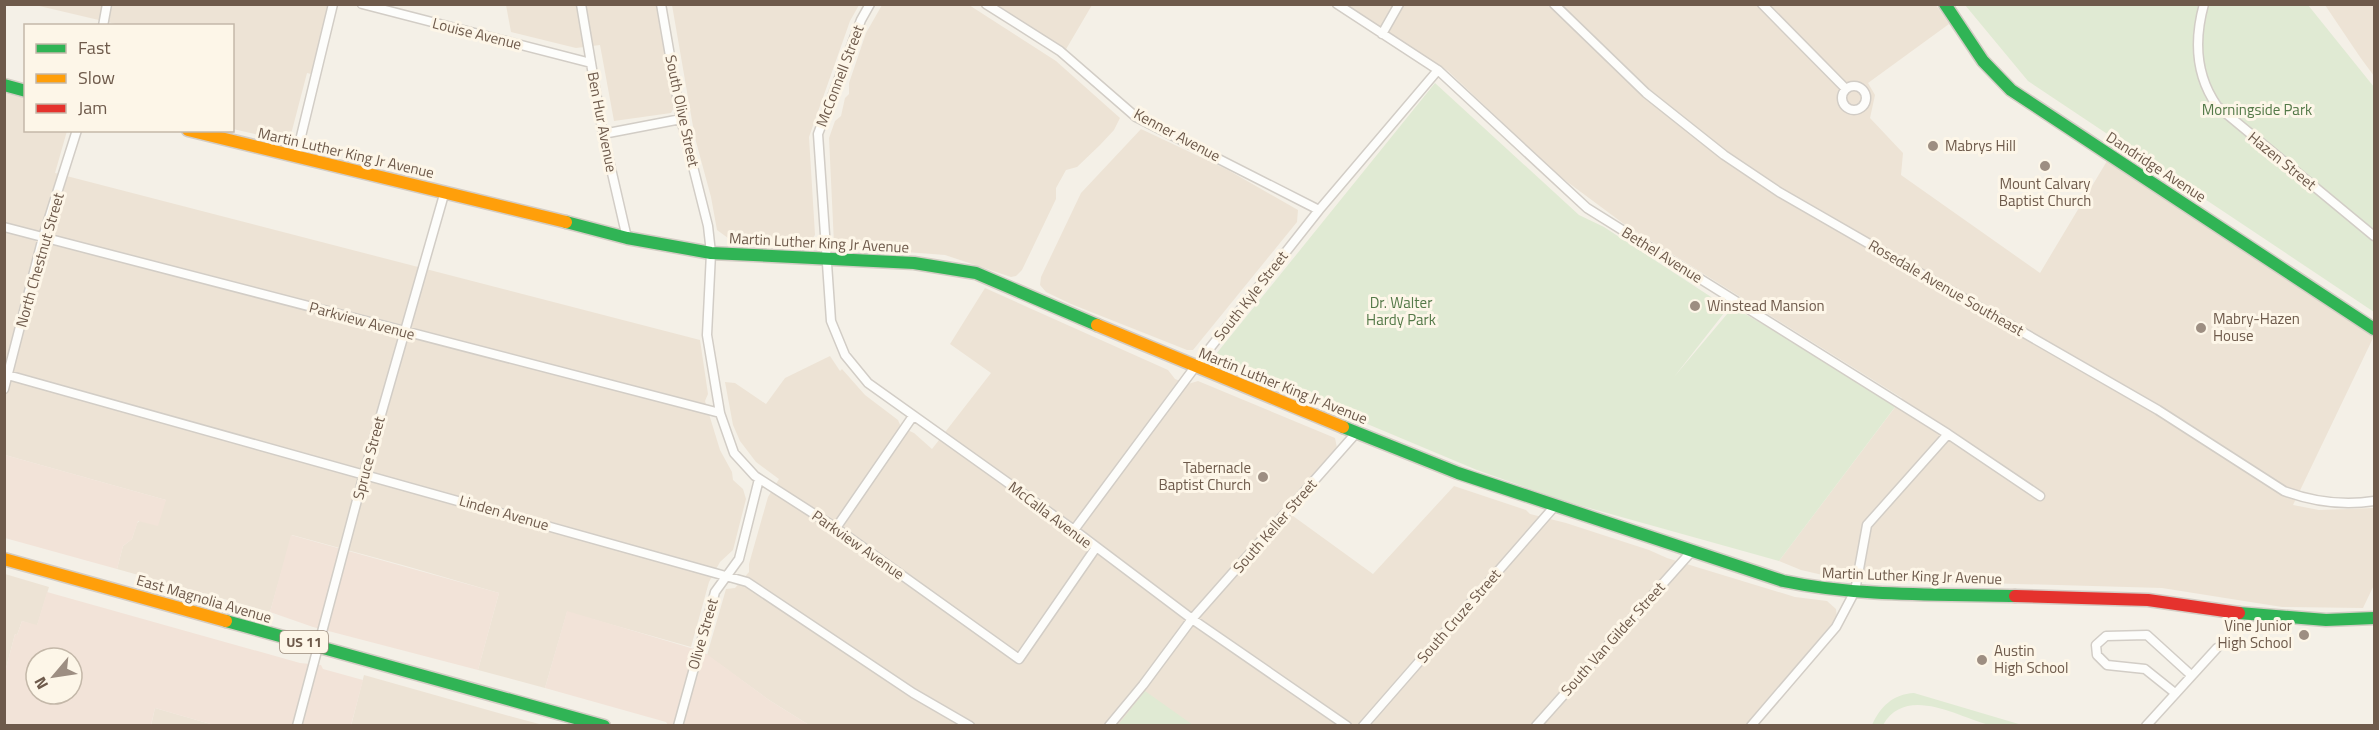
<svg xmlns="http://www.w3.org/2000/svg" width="2379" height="730" viewBox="0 0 2379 730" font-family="'Titillium Web',sans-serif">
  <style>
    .residential { fill: #ede3d5 }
    .commercial { fill: #f2e3d8; fill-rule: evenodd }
    .green { fill: #e0ead3 }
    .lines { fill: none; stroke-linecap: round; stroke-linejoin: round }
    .street-casing { stroke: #d2cdc6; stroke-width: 11 }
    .fast-casing { stroke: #d3ccc4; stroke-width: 15 }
    .slow-casing { stroke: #d3ccc4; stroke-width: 15 }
    .jam-casing { stroke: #d3ccc4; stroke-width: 15 }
    .street { stroke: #fdfdfb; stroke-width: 8 }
    .fast { stroke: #30b455; stroke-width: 12 }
    .slow { stroke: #ff9f0a; stroke-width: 12 }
    .jam { stroke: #e5322d; stroke-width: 12 }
    .poi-dot { fill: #9d8e82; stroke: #fdf6e8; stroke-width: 2 }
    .labels { text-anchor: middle; stroke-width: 6; stroke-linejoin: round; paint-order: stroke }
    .shield { fill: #fdf6e8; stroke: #99897a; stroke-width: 1.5 }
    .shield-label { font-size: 14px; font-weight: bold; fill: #6e5a4b }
    .street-label { font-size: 15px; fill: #6e5a4b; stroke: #fdf6e8 }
    .park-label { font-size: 15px; fill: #547948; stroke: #fdf6e8 }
    .poi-label { font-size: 15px; fill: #6e5a4b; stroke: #fdf6e8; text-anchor: start }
  </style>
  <rect width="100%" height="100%" fill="#f4f0e7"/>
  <path class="residential" d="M 35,5 L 333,5 L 316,75 L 307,73 L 289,142 L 233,129 L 232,26 L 120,25 Z
    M 506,5 L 658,5 L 675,106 L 671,113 L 614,121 L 600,45 L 576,48 L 511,32 Z
    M 672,5 L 859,5 L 850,21 L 809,137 L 815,235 L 810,242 L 728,238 L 717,230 L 711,197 L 695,138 Z
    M 882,5 L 969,5 L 1056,61 L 1120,118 L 1114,130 L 1100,145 L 1077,167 L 1066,170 L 1056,188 L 1056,199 L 1022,270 L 1016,276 L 1011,277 L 945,255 L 841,247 L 834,244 L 829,138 L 835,121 L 841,116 L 845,98 L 849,94 L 849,83 L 866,33 Z
    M 997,5 L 1092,5 L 1065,51 Z
    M 1346,5 L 1936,5 L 1949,24 L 1868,83 L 1875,95 L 1870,118 L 1903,153 L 1901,175 L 2040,273 L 2107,161 L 2374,336 L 2293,505 L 2319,510 L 2374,508 L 2374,585 L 2363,608 L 2282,607 L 2162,588 L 1840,579 L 1801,570 L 1779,561 L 1902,398 L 1624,224 L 1558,175 L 1448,71 Z
    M 2325,5 L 2374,5 L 2374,76 L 2360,57 Z
    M 4,93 L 25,98 L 26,130 L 67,131 L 55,173 L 700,340 L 708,394 L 705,401 L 720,450 L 732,472 L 733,480 L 743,489 L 746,499 L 733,550 L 720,562 L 709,582 L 691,647 L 567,612 L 545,688 L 478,670 L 499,593 L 406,566 L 292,535 L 270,612 L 117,569 L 123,546 L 132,539 L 137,523 L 166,500 L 5,455 Z
    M 1141,129 L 1228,170 L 1298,210 L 1297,222 L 1193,350 L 1187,350 L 1071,304 L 1046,292 L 1040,285 L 1041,277 L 1081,193 Z
    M 985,288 L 1168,370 L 1175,379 L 1188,384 L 1198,381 L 1335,438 L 1337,448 L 1282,508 L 1373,574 L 1454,486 L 1526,510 L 1530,514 L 1566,523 L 1649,550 L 1667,558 L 1795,597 L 1827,601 L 1836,609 L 1837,618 L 1747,723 L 1750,726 L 809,725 L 769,700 L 707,655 L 726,589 L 735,588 L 749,572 L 749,564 L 768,497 L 779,479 L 756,462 L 740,441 L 733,425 L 725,382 L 735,383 L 766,404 L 785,378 L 830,356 L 840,371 L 842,369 L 865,395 L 898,420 L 901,427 L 914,433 L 932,449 L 991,373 L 950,344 Z
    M 5,574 L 49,587 L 37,626 L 22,621 L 17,635 L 15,634 L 5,672 Z
    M 364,675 L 513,717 L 543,725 L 351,726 Z
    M 155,708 L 214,725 L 151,726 Z"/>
  <path class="commercial" d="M 5,455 L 166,500 L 158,526 L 138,521 L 132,539 L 123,546 L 117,569 L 5,538 Z
    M 291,535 L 499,593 L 478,670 L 313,627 L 270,612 Z
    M 47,592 L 300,663 L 321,665 L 323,669 L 363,680 L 351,725 L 214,725 L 155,708 L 151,725 L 5,726 L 5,672 L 15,634 L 17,635 L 22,621 L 37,625 ZM 36,658 L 72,658 L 72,694 L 36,694 Z
    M 567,611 L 704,652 L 769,700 L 809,725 L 668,725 L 666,722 L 545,688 Z"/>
  <path class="green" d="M 1965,5 L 2308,5 L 2374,87 L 2374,312 L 2028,81 Z
    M 1435,83 L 1579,215 L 1604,227 L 1728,308 L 1674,377 L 1733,307 L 1898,403 L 1779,561 L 1564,501 L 1477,470 L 1212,359 Z
    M 1145,691 L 1193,725 L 1118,725 Z
    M 1914,693 L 2022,725 C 2011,726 1999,727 1989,725 C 1956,716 1906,685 1883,725 L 1872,725 C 1880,707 1893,694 1914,693 Z"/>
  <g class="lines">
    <g class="street-casing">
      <path id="street" d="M 362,4 L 591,63
        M 581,4 L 603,134 L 627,238
        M 661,4 L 681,119 L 708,226 L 711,253 L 707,335 L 720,413 L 734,453 L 755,476 L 836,528 L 1019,659 L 1095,549
        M 870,4 L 861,20 L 818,134 L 831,321 L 845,355 L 868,383 L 1074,530 L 1192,619 L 1347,726
        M 986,4 L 1060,51 L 1136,117 L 1319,210
        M 1337,4 L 1438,70 L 1587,208 L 1948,434 L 2040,496
        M 1554,4 L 1646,93 L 1724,155 L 1779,192 L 2158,410 L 2284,491 C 2314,502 2342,506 2374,501
        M 1762,4 L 1846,89
        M 2204,4 C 2194,40 2196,76 2217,106 L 2374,236
        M 103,26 L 107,4
        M 1382,34 L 1399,4
        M1842 98a12 12 0 1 1 24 0a12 12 0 1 1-24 0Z
        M 603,134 L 681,119
        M 296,157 L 333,4
        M 4,227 L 720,413
        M 4,374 L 747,582 L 913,693 L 970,726
        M 4,389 L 43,237 L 77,130
        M 836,528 L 913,416
        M 1074,530 L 1195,367 L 1319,210 L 1438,70
        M 2175,693 L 2145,669 L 2107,665 L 2097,655 L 2096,645 L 2106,636 L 2147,635 L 2191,675
        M 297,726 L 364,474 L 445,191
        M 678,726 L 715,592 L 739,559 L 759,479
        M 1109,726 L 1143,685 L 1192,619 L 1357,432
        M 1363,726 L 1554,507
        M 1536,726 L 1691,552
        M 1751,726 L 1836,627 L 1855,591 L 1867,525 L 1948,434
        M 2146,726 L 2217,648"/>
    </g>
    <g class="fast-casing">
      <path id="fast" d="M 1945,4 L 1983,61 L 2011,90 L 2374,329
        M 4,85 L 26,91
        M 566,222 L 627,238 L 711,253 L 914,263 L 976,273 L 1097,325
        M 1343,427 L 1458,473 L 1783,581 C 1859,597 1938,594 2015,596
        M 2239,613 L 2326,620 L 2374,618
        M 226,621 L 604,726"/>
    </g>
    <g class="slow-casing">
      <path id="slow" d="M 188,130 L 566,222
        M 1097,325 L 1343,427
        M 4,559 L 226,621"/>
    </g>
    <g class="jam-casing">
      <path id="jam" d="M 2015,596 L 2148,600 L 2239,613"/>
    </g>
    <use href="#street" class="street"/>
    <use href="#fast" class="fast"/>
    <use href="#slow" class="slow"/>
    <use href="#jam" class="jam"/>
  </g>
  <g class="poi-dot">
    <circle cx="1933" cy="146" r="6"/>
    <circle cx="2045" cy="166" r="6"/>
    <circle cx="1695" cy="306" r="6"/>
    <circle cx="2201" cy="328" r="6"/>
    <circle cx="1263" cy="477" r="6"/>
    <circle cx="2304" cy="635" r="6"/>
    <circle cx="1982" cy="660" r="6"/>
  </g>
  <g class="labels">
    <rect class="shield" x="280" y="631" width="48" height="22" rx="4.5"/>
    <g class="shield-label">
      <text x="304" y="647">US 11</text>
    </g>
    <g class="street-label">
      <text transform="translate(477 34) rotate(14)" y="5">Louise Avenue</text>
      <text transform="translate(840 76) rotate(-69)" y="5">McConnell Street</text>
      <text transform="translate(682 111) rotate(78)" y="5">South Olive Street</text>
      <text transform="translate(602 122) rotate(79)" y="5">Ben Hur Avenue</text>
      <text transform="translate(1177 135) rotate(28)" y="5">Kenner Avenue</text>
      <text transform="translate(346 153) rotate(13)" y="5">Martin Luther King Jr Avenue</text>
      <text transform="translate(2282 161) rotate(39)" y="5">Hazen Street</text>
      <text transform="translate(2156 167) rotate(33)" y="5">Dandridge Avenue</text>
      <text transform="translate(819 243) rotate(3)" y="5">Martin Luther King Jr Avenue</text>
      <text transform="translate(1662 255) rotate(32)" y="5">Bethel Avenue</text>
      <text transform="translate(40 260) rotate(-74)" y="5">North Chestnut Street</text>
      <text transform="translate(1946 288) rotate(30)" y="5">Rosedale Avenue Southeast</text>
      <text transform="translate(1251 296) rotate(-52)" y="5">South Kyle Street</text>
      <text transform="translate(362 321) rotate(15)" y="5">Parkview Avenue</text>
      <text transform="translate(1283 386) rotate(22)" y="5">Martin Luther King Jr Avenue</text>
      <text transform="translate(369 458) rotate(-75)" y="5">Spruce Street</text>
      <text transform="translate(504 513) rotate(16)" y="5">Linden Avenue</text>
      <text transform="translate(1050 515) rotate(37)" y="5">McCalla Avenue</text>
      <text transform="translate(1275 526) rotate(-49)" y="5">South Keller Street</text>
      <text transform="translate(858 545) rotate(35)" y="5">Parkview Avenue</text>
      <text transform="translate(1912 576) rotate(2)" y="5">Martin Luther King Jr Avenue</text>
      <text transform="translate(204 599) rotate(16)" y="5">East Magnolia Avenue</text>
      <text transform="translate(1459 616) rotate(-49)" y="5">South Cruze Street</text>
      <text transform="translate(703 634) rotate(-74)" y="5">Olive Street</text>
      <text transform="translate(1613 639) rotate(-48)" y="5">South Van Gilder Street</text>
    </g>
    <g class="park-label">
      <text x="2257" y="115">Morningside Park</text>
      <text x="1401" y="308">Dr. Walter<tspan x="1401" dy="17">Hardy Park</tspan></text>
    </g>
    <g class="poi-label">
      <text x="1945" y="151">Mabrys Hill</text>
      <text x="2045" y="189" text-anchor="middle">Mount Calvary<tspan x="2045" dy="17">Baptist Church</tspan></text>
      <text x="1707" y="311">Winstead Mansion</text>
      <text x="2213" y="324">Mabry-Hazen<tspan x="2213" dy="17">House</tspan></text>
      <text x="1251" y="473" text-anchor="end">Tabernacle<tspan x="1251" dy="17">Baptist Church</tspan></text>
      <text x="2292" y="631" text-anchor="end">Vine Junior<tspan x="2292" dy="17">High School</tspan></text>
      <text x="1994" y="656">Austin<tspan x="1994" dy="17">High School</tspan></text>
    </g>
  </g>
  <rect width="2379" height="730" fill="none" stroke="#6e5a4b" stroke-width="12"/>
  <rect x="24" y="24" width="210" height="108" fill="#fdf6e8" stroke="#c4b8a9" stroke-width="1.5"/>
  <rect x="36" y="44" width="30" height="9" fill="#30b455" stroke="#c4b8a9" stroke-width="1.5"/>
  <text x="78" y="54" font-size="18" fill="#6e5a4b">Fast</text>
  <rect x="36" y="74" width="30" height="9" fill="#ff9f0a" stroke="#c4b8a9" stroke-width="1.5"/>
  <text x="78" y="84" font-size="18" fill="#6e5a4b">Slow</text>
  <rect x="36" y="104" width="30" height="9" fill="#e5322d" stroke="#c4b8a9" stroke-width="1.5"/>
  <text x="78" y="114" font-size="18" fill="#6e5a4b">Jam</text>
  <g transform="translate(54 676) rotate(241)"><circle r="28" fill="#fdf6e8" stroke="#c4b8a9" stroke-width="1.5"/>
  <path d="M0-4.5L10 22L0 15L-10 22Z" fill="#9d8e82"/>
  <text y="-9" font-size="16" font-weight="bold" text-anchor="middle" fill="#6e5a4b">N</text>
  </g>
</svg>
